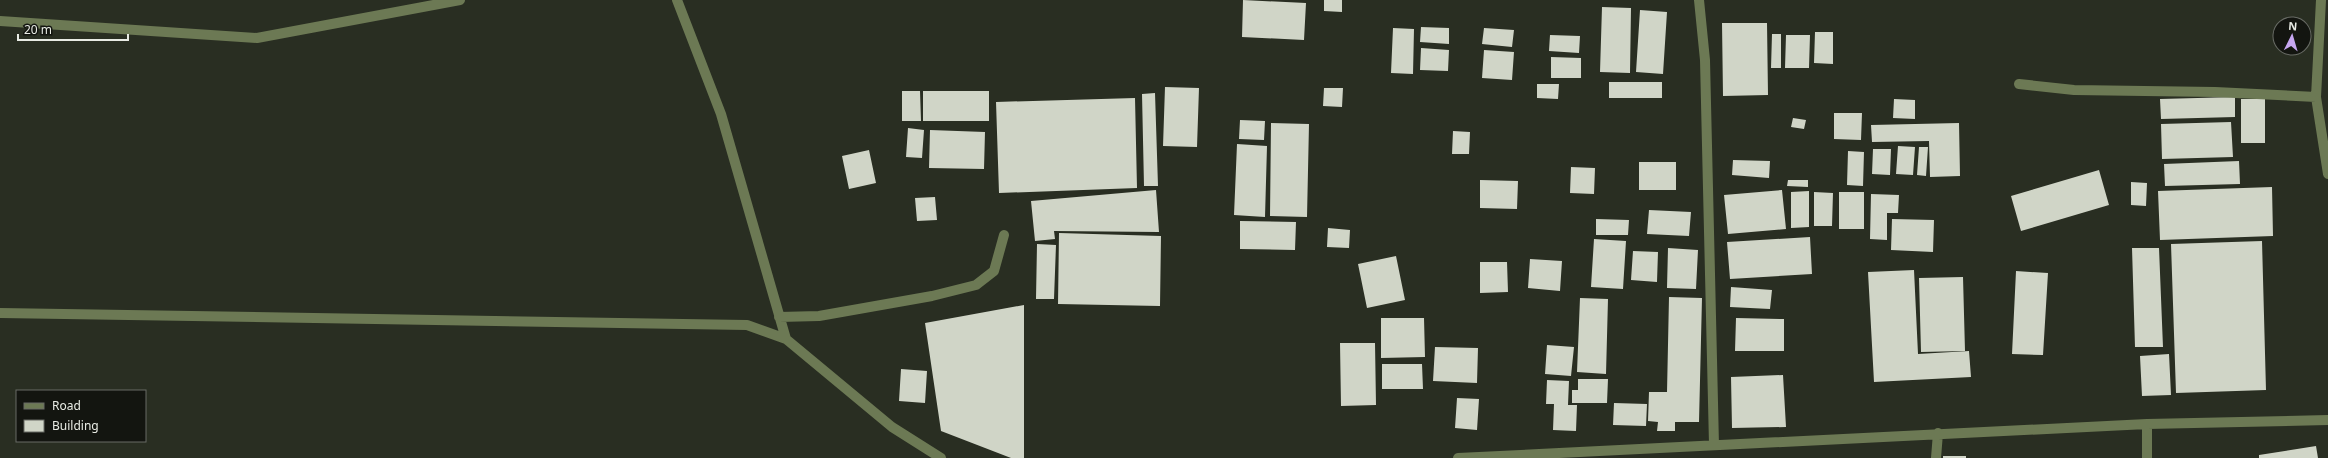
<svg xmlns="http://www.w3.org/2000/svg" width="2328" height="458" viewBox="0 0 2328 458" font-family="'Noto Sans',sans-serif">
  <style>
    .building { fill: #d0d5c7 }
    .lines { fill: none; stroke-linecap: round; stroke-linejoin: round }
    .minor { stroke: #6c7954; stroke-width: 10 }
  </style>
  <rect width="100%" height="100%" fill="#292e22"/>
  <path class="building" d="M 1243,0 L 1306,3 L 1304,40 L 1242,37 Z
    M 1324,0 L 1342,0 L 1342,12 L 1324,11 Z
    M 1602,7 L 1631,8 L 1630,73 L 1600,72 Z
    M 1640,10 L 1667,12 L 1663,74 L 1636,72 Z
    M 1722,23 L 1767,23 L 1768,95 L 1723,96 Z
    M 1421,27 L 1449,28 L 1449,44 L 1420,42 Z
    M 1393,28 L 1414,29 L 1413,74 L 1391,73 Z
    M 1484,28 L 1514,30 L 1512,47 L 1482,44 Z
    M 1815,32 L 1833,32 L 1833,64 L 1814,63 Z
    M 1772,34 L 1781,34 L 1781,68 L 1771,68 Z
    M 1550,35 L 1580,36 L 1579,53 L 1549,51 Z
    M 1786,35 L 1810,35 L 1809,68 L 1785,68 Z
    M 1421,48 L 1449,50 L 1448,71 L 1420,70 Z
    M 1484,50 L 1514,52 L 1512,80 L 1482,78 Z
    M 1551,57 L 1581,58 L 1581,78 L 1551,78 Z
    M 1609,82 L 1662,82 L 1662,98 L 1609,98 Z
    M 1537,84 L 1559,84 L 1558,99 L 1537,98 Z
    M 1165,87 L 1199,88 L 1197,147 L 1163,146 Z
    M 1324,88 L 1343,88 L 1342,107 L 1323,106 Z
    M 902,91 L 920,91 L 921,121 L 902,121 Z
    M 923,91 L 989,91 L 989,121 L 923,121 Z
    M 1155,93 L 1158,186 L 1144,186 L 1142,94 Z
    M 2235,97 L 2235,117 L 2161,119 L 2160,99 Z
    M 1135,98 L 1137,188 L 999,193 L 996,102 Z
    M 1894,99 L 1915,100 L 1915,119 L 1893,118 Z
    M 2241,99 L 2265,99 L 2265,143 L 2241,143 Z
    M 1834,113 L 1862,113 L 1861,140 L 1834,139 Z
    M 1793,118 L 1806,120 L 1804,129 L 1791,127 Z
    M 1240,120 L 1265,121 L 1264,140 L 1239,139 Z
    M 2231,122 L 2233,157 L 2162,159 L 2161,124 Z
    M 1271,123 L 1309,124 L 1307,217 L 1270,216 Z
    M 1959,123 L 1960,176 L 1930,177 L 1929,141 L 1872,142 L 1871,125 Z
    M 908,128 L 924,130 L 922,158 L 906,157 Z
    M 930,130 L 985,132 L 984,169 L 929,168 Z
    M 1453,131 L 1470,132 L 1469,154 L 1452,154 Z
    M 1237,144 L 1267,146 L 1265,217 L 1234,215 Z
    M 1898,146 L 1915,147 L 1913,175 L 1896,174 Z
    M 1919,147 L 1928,147 L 1926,176 L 1917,175 Z
    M 1873,149 L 1891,149 L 1890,175 L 1872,174 Z
    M 869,150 L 876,183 L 849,189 L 842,156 Z
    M 1848,151 L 1864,152 L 1863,186 L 1847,185 Z
    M 1733,160 L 1770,161 L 1769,178 L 1732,175 Z
    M 2239,161 L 2240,184 L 2165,186 L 2164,164 Z
    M 1639,162 L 1676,162 L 1676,190 L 1639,190 Z
    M 1571,167 L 1595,168 L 1594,194 L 1570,193 Z
    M 2099,170 L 2109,205 L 2021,231 L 2011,196 Z
    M 1480,180 L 1518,181 L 1517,209 L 1480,208 Z
    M 1788,180 L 1808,180 L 1808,187 L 1787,186 Z
    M 2131,182 L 2147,183 L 2146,206 L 2131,205 Z
    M 2272,187 L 2273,236 L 2160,240 L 2158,191 Z
    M 1156,190 L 1159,232 L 1054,231 L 1055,239 L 1035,241 L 1031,201 Z
    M 1782,190 L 1786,229 L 1728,234 L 1724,195 Z
    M 1809,191 L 1809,227 L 1791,228 L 1791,192 Z
    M 1814,192 L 1833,193 L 1832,226 L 1814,226 Z
    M 1839,192 L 1864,192 L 1864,229 L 1839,229 Z
    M 1871,194 L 1899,195 L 1898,213 L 1887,213 L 1887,240 L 1870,239 Z
    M 935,197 L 937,220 L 917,221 L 915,198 Z
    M 1649,210 L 1691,212 L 1689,236 L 1647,234 Z
    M 1596,219 L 1629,220 L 1628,235 L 1596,235 Z
    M 1892,219 L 1934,220 L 1933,252 L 1891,250 Z
    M 1240,221 L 1296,222 L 1295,250 L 1240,249 Z
    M 1328,228 L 1350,230 L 1349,248 L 1327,247 Z
    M 1059,233 L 1161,236 L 1160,306 L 1058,304 Z
    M 1810,237 L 1812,274 L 1730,279 L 1727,242 Z
    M 1594,239 L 1626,241 L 1623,289 L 1591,287 Z
    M 2262,241 L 2266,390 L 2176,393 L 2171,244 Z
    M 1037,244 L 1056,245 L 1054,299 L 1036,299 Z
    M 1668,248 L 1698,250 L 1696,289 L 1667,288 Z
    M 2132,248 L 2159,248 L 2163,347 L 2135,347 Z
    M 1633,251 L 1658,252 L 1657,282 L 1631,280 Z
    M 1396,256 L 1405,300 L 1367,308 L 1358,264 Z
    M 1530,259 L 1562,261 L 1560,291 L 1528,288 Z
    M 1480,262 L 1507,262 L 1508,292 L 1480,293 Z
    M 1914,270 L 1918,354 L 1969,351 L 1971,377 L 1874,382 L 1868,272 Z
    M 2016,271 L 2048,273 L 2043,355 L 2012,354 Z
    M 1963,277 L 1965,351 L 1921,352 L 1919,278 Z
    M 1731,287 L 1772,290 L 1770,309 L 1730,307 Z
    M 1669,297 L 1702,298 L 1699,422 L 1675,422 L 1675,431 L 1657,431 L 1658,422 L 1648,421 L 1649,392 L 1667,392 Z
    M 1580,298 L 1608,299 L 1606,374 L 1577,372 Z
    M 1024,305 L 1024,458 L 1011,458 L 941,431 L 925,323 Z
    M 1381,318 L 1424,318 L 1425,357 L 1381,358 Z
    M 1736,318 L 1784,319 L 1784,351 L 1735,351 Z
    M 1340,343 L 1375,343 L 1376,405 L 1341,406 Z
    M 1547,345 L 1574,347 L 1571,376 L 1545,374 Z
    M 1435,347 L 1478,348 L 1477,383 L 1433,381 Z
    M 2169,354 L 2171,395 L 2142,396 L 2140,356 Z
    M 1382,364 L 1422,364 L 1423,389 L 1382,389 Z
    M 901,369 L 927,371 L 925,403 L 899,401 Z
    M 1783,375 L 1786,427 L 1732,428 L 1731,377 Z
    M 1578,379 L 1608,379 L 1607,403 L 1572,403 L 1572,390 L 1578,390 Z
    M 1547,380 L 1569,381 L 1568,405 L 1577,405 L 1576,431 L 1553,430 L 1554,404 L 1546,404 Z
    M 1457,398 L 1479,399 L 1477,430 L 1455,428 Z
    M 1614,403 L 1647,404 L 1646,426 L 1613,425 Z
    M 2316,446 L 2318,458 L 2259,458 L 2259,455 Z
    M 1943,456 L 1966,456 L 1966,458 L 1943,458 Z"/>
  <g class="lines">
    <path class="minor" d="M 677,0 L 721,114 L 786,339
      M 1699,0 L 1705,60 L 1714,445
      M 2321,0 L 2316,97 L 2328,174
      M 0,21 L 257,38 L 460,0
      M 2019,84 L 2074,90 L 2215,92 L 2316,97
      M 0,313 L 747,325 L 786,339 L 892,427 L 941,458
      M 779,317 L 819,316 L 932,296 L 976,285 L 994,271 L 1004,235
      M 1458,458 L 2147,424 L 2328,420
      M 1936,458 L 1938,433
      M 2147,458 L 2147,424"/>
  </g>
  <rect x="16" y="390" width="130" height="52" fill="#131510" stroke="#686b65"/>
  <rect x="24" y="403" width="20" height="6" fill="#6c7954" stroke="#686b65"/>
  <text x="52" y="410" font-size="12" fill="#e8ebe4">Road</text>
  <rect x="24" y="420" width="20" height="12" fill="#d0d5c7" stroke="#686b65"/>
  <text x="52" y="430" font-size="12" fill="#e8ebe4">Building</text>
  <g transform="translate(2292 36) rotate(5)"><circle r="19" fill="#131510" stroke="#686b65"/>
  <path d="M0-3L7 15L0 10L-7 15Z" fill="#c6a6f0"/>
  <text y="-6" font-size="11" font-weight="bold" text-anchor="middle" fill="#e8ebe4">N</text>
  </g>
  <path d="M18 34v6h110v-6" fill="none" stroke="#e8ebe4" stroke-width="2"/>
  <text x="24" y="34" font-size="12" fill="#e8ebe4" stroke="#131510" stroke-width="3" paint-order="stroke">20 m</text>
</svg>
